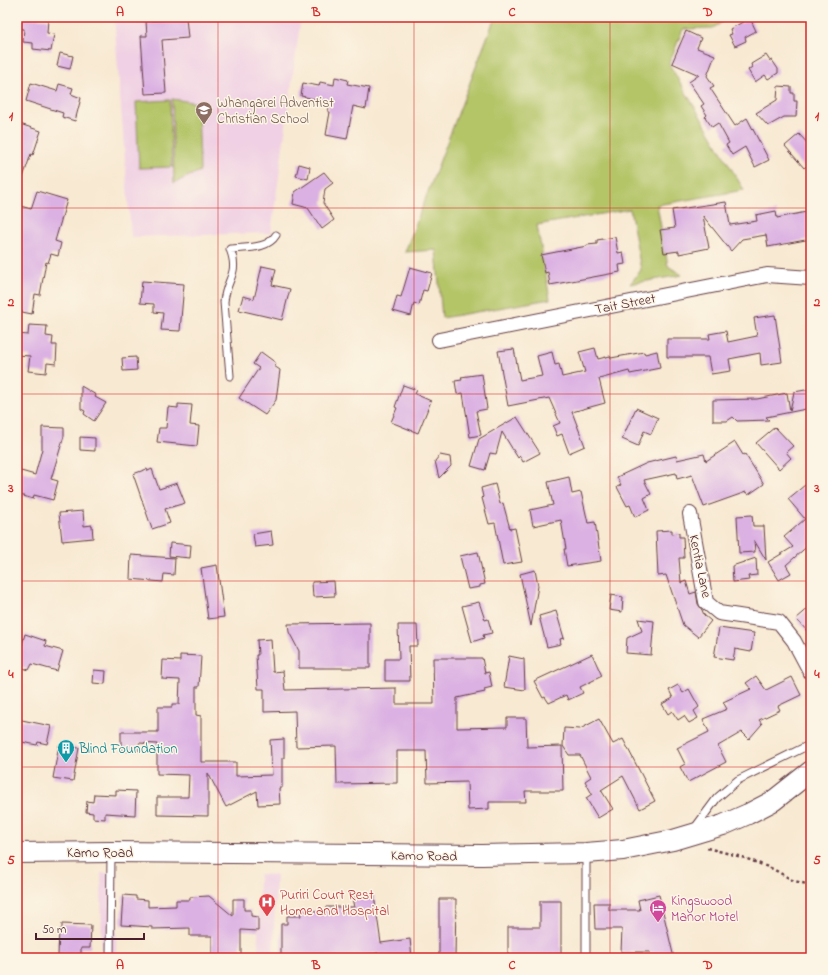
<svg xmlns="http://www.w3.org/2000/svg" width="828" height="975" viewBox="0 0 828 975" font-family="'Indie Flower',sans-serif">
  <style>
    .built { fill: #f0d0e4 }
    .green { fill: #b4c568; stroke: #7f724a }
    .building { fill: #dbb1e3 }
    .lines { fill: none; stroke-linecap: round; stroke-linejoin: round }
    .lane-casing { stroke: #643d44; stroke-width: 9 }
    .street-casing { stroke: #643d44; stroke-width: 16 }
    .secondary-casing { stroke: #643d44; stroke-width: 22 }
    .path { stroke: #643d44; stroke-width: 2.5; stroke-dasharray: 3 3; stroke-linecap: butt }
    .lane { stroke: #fff; stroke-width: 7 }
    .street { stroke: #fff; stroke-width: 14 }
    .secondary { stroke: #fff; stroke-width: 20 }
    .grid { fill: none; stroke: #d62828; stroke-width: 1; stroke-opacity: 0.55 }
    .labels { text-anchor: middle; stroke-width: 3; stroke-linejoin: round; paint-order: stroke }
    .education-label { font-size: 14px; fill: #785e54; stroke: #fcf5e5; text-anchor: start }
    .street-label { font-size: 14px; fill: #4a1f2b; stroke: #fcf5e5 }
    .culture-label { font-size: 14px; fill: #0d838f; stroke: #fcf5e5; text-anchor: start }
    .health-label { font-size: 14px; fill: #be3a42; stroke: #fcf5e5; text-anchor: start }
    .hotel-label { font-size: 14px; fill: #b23c85; stroke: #fcf5e5; text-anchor: start }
    .neatline { fill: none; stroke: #d62828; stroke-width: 1.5 }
    .grid-label { font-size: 13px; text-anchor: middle; font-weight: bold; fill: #d62828 }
  </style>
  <rect width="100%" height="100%" fill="#fcf5e5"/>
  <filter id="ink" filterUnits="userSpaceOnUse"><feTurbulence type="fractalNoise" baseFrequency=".025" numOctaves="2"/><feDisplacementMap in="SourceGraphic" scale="8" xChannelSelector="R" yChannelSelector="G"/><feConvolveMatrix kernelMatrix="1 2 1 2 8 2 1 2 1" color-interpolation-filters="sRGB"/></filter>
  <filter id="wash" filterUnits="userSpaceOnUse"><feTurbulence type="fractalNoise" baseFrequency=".012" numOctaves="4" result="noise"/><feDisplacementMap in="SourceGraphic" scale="16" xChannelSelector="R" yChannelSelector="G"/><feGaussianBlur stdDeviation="0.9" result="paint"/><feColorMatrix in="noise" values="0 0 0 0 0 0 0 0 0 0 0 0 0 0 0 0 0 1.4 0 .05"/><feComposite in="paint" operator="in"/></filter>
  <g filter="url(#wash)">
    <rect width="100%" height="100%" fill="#f8e9d2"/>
    <path class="built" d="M 114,17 L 301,17 L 271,233 L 131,237 Z
      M 101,873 L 117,873 L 116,958 L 102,958 Z
      M 259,874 L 276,875 L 273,958 L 258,958 Z"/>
    <path class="green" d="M 495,17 L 730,17 L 713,28 L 683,29 L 669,64 L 744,190 L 657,205 L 668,266 L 682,275 L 630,284 L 641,270 L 630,209 L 537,225 L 550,299 L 442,318 L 436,250 L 405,252 Z
      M 172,99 L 198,103 L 200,171 L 174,183 Z
      M 170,100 L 172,167 L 139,168 L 136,102 Z"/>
    <g id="blocks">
      <path class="building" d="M 18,17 L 48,19 L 47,33 L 54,34 L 51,51 L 33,49 L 33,43 L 23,42 L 24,29 L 17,28 Z
        M 186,18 L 188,38 L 162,40 L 166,93 L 145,94 L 141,36 L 147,36 L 146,21 Z
        M 750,18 L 756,31 L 745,37 L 746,41 L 735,46 L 729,35 L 732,34 L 730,29 Z
        M 686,31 L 701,38 L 697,48 L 715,55 L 707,76 L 714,86 L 710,88 L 735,126 L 747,118 L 769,160 L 755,167 L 745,147 L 732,155 L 726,145 L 729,143 L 718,123 L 712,127 L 705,117 L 707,115 L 701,106 L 704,104 L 689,82 L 699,75 L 672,63 Z
        M 60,53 L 73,56 L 70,69 L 57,66 Z
        M 766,55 L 770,61 L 772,60 L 778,69 L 778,73 L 768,79 L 765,75 L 755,82 L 748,70 L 752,67 L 751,64 Z
        M 335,77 L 348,80 L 347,84 L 369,88 L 366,109 L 353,106 L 347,139 L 326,135 L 330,112 L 328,112 L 329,102 L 301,96 L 303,83 L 319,86 L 320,82 L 334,85 Z
        M 31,83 L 57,91 L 59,84 L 73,88 L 71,94 L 81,98 L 75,121 L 62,117 L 63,113 L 26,101 Z
        M 778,86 L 791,87 L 791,93 L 794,93 L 794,101 L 797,101 L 796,117 L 784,117 L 768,126 L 756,113 L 777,100 Z
        M 20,124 L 41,131 L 33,155 L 31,154 L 19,189 L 17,189 L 17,134 Z
        M 799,134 L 811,147 L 811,163 L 804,168 L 785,146 Z
        M 299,164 L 310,167 L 308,179 L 296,176 Z
        M 324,172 L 333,183 L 325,189 L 323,203 L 334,220 L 322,229 L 308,208 L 293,204 L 295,192 Z
        M 37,191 L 67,200 L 55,241 L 61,243 L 58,256 L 51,254 L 48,263 L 46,262 L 40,295 L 35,294 L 32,314 L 17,311 L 17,205 L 31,209 Z
        M 726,202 L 730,225 L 757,221 L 756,215 L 776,211 L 777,218 L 811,211 L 811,239 L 768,247 L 766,235 L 742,239 L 731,251 L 703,216 L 709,248 L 679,254 L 679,251 L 664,253 L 660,230 L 675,228 L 672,210 Z
        M 615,237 L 618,253 L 623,252 L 625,264 L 619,265 L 620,272 L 550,285 L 548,272 L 545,273 L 541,255 L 587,246 L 587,245 L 597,244 L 597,240 Z
        M 262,266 L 276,269 L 272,285 L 290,289 L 282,320 L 239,310 L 243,296 L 254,299 Z
        M 410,267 L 432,273 L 427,291 L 423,290 L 419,305 L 414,303 L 411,316 L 393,311 L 397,296 L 401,297 Z
        M 142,281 L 184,284 L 180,331 L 161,330 L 163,313 L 154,312 L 154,304 L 140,303 Z
        M 775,315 L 782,362 L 761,365 L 760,353 L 729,359 L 731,371 L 711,374 L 708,357 L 667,357 L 667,339 L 710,339 L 709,334 L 726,331 L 728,342 L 757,336 L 754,318 Z
        M 29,325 L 47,326 L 46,336 L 53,337 L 52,345 L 57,345 L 56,364 L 47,363 L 46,373 L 28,371 L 30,356 L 17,355 L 17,334 L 28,335 Z
        M 595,348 L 598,359 L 610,356 L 611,358 L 644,352 L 645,354 L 657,351 L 660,368 L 630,374 L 629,371 L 599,379 L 605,403 L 572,412 L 585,446 L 569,453 L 562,434 L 557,436 L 553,426 L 560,423 L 549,398 L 508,406 L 498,351 L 514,349 L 520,380 L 542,376 L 537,356 L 552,352 L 555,365 L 559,364 L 562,377 L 585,372 L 579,352 Z
        M 261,352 L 276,363 L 274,366 L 280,370 L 276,400 L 265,415 L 239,398 L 259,368 L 253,364 Z
        M 136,357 L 137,370 L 123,371 L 122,358 Z
        M 482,374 L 487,409 L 476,411 L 481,435 L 470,437 L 463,393 L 457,394 L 455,381 L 462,380 L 461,377 Z
        M 403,385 L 417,390 L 415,394 L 431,401 L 418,433 L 391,422 L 397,408 L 395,407 Z
        M 81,386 L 96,395 L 95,397 L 106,403 L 94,421 L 84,414 L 85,411 L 81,409 Z
        M 811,389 L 811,408 L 766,417 L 769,420 L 737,421 L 733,417 L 727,421 L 713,421 L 713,400 L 757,399 L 787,393 L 790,411 L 794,392 Z
        M 178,404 L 192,405 L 190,425 L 199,426 L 197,446 L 157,442 L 159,428 L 166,428 L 168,407 L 178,408 Z
        M 636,408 L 658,418 L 651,434 L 644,431 L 638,446 L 622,439 Z
        M 517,417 L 540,453 L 523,462 L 520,456 L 518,458 L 502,432 L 496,454 L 490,453 L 485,470 L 471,466 L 479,439 Z
        M 42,427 L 64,428 L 64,436 L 51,479 L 58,481 L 53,500 L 34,495 L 33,499 L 17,494 L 17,486 L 21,471 L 35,475 L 42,449 Z
        M 775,427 L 793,446 L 786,452 L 791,458 L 779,469 L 756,443 Z
        M 80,437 L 95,438 L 95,451 L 80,450 Z
        M 735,442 L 743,455 L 745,454 L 764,484 L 748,495 L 746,492 L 704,507 L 692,475 L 677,479 L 676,473 L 644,480 L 651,494 L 644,498 L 649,510 L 635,517 L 630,505 L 627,506 L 617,487 L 621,485 L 617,477 L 647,463 L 676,456 L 677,460 L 704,454 L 706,461 Z
        M 440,455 L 450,457 L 451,466 L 439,478 L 435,461 Z
        M 147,469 L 148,471 L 152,469 L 159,489 L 177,483 L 185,503 L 165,509 L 170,523 L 152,529 L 133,474 Z
        M 569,477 L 572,494 L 581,492 L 588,523 L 595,522 L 601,561 L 567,566 L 564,549 L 566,549 L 561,520 L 533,526 L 530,510 L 553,505 L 548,482 Z
        M 495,484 L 500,504 L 503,503 L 510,529 L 515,528 L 522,562 L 503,565 L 495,523 L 489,524 L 482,498 L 483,497 L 481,488 Z
        M 805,485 L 811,492 L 811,543 L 786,565 L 791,573 L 779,580 L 768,562 L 793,547 L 784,537 L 805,519 L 788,499 Z
        M 83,511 L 84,526 L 92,525 L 93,538 L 62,541 L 59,513 Z
        M 752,515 L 753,526 L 764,526 L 766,560 L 754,540 L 755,552 L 739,553 L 737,516 Z
        M 672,530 L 672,534 L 679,533 L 679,537 L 683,537 L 684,558 L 679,558 L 681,583 L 686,581 L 690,594 L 696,592 L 698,604 L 702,610 L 704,615 L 711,621 L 698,637 L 683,625 L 666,575 L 658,576 L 656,531 Z
        M 271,531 L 273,545 L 255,547 L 253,534 Z
        M 170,543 L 191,545 L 190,558 L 169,556 Z
        M 478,552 L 485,584 L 480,585 L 480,587 L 468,589 L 460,556 Z
        M 131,555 L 175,558 L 174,575 L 164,574 L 163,582 L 130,579 Z
        M 756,558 L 757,575 L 748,576 L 749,580 L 733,582 L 732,566 Z
        M 217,565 L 224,617 L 208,619 L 201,568 Z
        M 535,570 L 538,586 L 531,626 L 520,574 Z
        M 334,581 L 335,596 L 313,597 L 312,582 Z
        M 611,595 L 623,597 L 622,612 L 609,610 Z
        M 479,602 L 485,620 L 488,619 L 492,633 L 483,635 L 484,638 L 472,642 L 462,606 Z
        M 811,606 L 811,635 L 796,619 Z
        M 556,611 L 564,638 L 560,639 L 561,644 L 547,647 L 539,616 Z
        M 638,619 L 654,621 L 651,655 L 626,653 L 627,638 L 642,631 Z
        M 370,623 L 370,668 L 299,668 L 299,651 L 289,632 L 288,624 Z
        M 398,625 L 417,625 L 418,646 L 409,646 L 410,681 L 385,681 L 385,659 L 399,659 Z
        M 719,628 L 754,633 L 751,652 L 735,649 L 733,660 L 714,657 Z
        M 25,634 L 46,641 L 45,646 L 63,651 L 57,671 L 32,664 L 29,670 L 17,666 L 17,661 Z
        M 271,639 L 273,672 L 283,671 L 285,690 L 396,688 L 396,704 L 434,704 L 433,658 L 482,658 L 485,673 L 489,672 L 492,687 L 484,689 L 485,692 L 457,698 L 457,728 L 507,727 L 507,718 L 526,718 L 527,747 L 562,746 L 563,791 L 525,791 L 526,802 L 489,802 L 489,809 L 468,810 L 467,782 L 427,783 L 426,751 L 397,751 L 397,783 L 337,784 L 336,746 L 296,747 L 295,711 L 264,712 L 264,689 L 258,689 L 256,655 L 258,655 L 257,640 Z
        M 592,654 L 602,676 L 580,687 L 583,693 L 568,700 L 566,695 L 549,703 L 545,697 L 543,698 L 534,681 Z
        M 180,655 L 201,656 L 199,687 L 196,687 L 196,715 L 201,716 L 201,762 L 236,762 L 236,776 L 272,775 L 270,740 L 284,739 L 284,758 L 282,758 L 282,788 L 279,788 L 280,804 L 258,805 L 257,791 L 226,807 L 208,773 L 208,816 L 157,815 L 157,797 L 188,797 L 189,775 L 157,774 L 157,744 L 139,743 L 138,751 L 121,751 L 121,732 L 158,732 L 158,707 L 172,707 L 172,704 L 179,704 L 180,680 L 162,679 L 163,660 L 180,661 Z
        M 509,656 L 524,659 L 525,690 L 504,687 Z
        M 94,670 L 106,671 L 105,684 L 93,683 Z
        M 756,676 L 766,690 L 792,677 L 801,695 L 778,706 L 780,710 L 759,720 L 762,724 L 749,739 L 742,732 L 718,746 L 726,762 L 688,782 L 680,767 L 685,764 L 677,748 L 709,732 L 703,719 L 727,709 L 723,702 L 751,689 L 746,683 Z
        M 678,685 L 683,693 L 689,689 L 699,707 L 694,711 L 698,718 L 689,723 L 684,716 L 678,720 L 672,711 L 668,714 L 662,704 L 673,698 L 669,690 Z
        M 17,719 L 51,726 L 47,744 L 38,742 L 37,745 L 17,741 Z
        M 599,719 L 613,744 L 623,739 L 655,801 L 640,809 L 623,776 L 601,790 L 613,809 L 598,818 L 586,798 L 592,794 L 585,781 L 591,777 L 580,755 L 569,755 L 563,746 L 564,728 L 580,729 Z
        M 59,745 L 79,748 L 73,781 L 53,778 Z
        M 116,790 L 136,791 L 135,815 L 105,813 L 105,819 L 93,818 L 93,813 L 86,812 L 87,801 L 93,802 L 94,794 L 116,795 Z
        M 123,895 L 136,896 L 136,899 L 148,900 L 148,907 L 176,906 L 176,900 L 190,900 L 190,897 L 209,896 L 233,916 L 233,899 L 244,899 L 244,910 L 251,910 L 251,916 L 258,917 L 258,931 L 241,930 L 241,958 L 212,958 L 212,936 L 190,936 L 190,928 L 152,929 L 152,927 L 121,925 Z
        M 374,895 L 381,943 L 410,939 L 412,958 L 378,958 L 378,953 L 350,957 L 281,958 L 281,924 L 287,924 L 287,916 L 301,916 L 300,911 L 326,911 L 326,907 L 354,907 L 352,898 Z
        M 659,895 L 674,958 L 652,958 L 650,952 L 621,952 L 622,929 L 595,929 L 594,903 L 609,903 L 609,910 L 640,910 L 638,900 Z
        M 439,899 L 456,899 L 455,958 L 439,958 Z
        M 540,901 L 561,901 L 561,958 L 508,958 L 508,927 L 540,927 Z
        M 62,924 L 91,925 L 90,948 L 81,948 L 81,957 L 58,956 L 59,930 L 62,930 Z"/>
    </g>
  </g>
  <g filter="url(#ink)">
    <use href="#blocks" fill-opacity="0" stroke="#643d44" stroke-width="1"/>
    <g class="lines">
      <g class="lane-casing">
        <path id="lane" d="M 230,376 L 224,302 C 226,278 240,275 230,249 C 246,247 267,250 276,235
          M 694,829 L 717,798 L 738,780 L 811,744
          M 110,958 L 111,852
          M 586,958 L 586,854"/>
      </g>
      <g class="street-casing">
        <path id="street" d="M 439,340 L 767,275 L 811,278
          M 690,514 L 706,602 L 719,613 L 779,622 L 794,641 L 811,673"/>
      </g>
      <g class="secondary-casing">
        <path id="secondary" d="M 17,853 L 111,852 L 482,855 L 586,853 L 623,850 L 673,840 L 723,825 L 748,814 L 773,801 L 811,771"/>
      </g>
      <path class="path" d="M 707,848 L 742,857 L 773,869 L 794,881 L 811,885"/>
      <use href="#lane" class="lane"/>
      <use href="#street" class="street"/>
      <use href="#secondary" class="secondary"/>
    </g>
  </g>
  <path class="grid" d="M 218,17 L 218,958M 414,17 L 414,958M 610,17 L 610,958M 17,208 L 811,208M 17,394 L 811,394M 17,581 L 811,581M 17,767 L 811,767"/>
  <defs>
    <g id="school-pin" transform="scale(0.9)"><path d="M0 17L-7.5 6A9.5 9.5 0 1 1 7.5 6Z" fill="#8d6e63" stroke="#fcf5e5"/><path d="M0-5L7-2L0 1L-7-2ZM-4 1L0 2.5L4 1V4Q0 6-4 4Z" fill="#fff"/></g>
    <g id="building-pin" transform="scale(0.9)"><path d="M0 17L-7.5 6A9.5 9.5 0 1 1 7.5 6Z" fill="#0f9aa8" stroke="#fcf5e5"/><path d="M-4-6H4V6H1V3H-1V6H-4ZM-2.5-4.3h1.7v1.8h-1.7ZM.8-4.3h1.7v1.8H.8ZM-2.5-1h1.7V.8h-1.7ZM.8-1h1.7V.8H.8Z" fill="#fff"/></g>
    <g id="hospital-pin" transform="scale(0.9)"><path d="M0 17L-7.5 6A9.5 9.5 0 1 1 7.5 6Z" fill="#e0444e" stroke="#fcf5e5"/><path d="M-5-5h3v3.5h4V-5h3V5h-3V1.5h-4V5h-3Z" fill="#fff"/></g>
    <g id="hotel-pin" transform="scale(0.9)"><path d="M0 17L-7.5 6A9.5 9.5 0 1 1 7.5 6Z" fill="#d1479c" stroke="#fcf5e5"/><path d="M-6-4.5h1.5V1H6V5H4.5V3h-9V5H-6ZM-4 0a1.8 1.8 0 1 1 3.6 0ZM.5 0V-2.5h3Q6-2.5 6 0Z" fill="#fff"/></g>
  </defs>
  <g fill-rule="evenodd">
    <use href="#school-pin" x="204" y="110"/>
    <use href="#building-pin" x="66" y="748"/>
    <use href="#hospital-pin" x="267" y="902"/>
    <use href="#hotel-pin" x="658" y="908"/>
  </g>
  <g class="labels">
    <g class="education-label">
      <text x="217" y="107">Whangarei Adventist<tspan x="217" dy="16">Christian School</tspan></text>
    </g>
    <g class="street-label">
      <text transform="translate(625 303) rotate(-11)" y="5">Tait Street</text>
      <text transform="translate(701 566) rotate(78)" y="5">Kentia Lane</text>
      <text x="100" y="857">Kamo Road</text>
      <text transform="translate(424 855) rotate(1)" y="5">Kamo Road</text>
    </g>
    <g class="culture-label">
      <text x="79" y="753">Blind Foundation</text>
    </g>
    <g class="health-label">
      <text x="280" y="899">Puriri Court Rest<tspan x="280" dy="16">Home and Hospital</tspan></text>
    </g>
    <g class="hotel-label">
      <text x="671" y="905">Kingswood<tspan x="671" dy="16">Manor Motel</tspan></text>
    </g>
  </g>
  <rect width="828" height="975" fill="none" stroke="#fcf5e5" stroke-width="44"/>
  <path d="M36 933v6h108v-6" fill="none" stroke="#4a1f2b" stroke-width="2"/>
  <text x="42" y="933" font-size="12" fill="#4a1f2b" stroke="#fcf5e5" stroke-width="3" paint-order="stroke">50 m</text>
  <rect x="22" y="22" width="784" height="931" class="neatline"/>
  <g class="grid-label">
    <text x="120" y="16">A</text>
    <text x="316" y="16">B</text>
    <text x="512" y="16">C</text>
    <text x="708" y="16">D</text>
    <text x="11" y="120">1</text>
    <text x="817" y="120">1</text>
    <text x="11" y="306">2</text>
    <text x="817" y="306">2</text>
    <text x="11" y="492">3</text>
    <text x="817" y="492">3</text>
    <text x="11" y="678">4</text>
    <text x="817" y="678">4</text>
    <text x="11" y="864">5</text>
    <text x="817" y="864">5</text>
    <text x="120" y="969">A</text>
    <text x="316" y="969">B</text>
    <text x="512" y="969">C</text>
    <text x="708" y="969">D</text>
  </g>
</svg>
